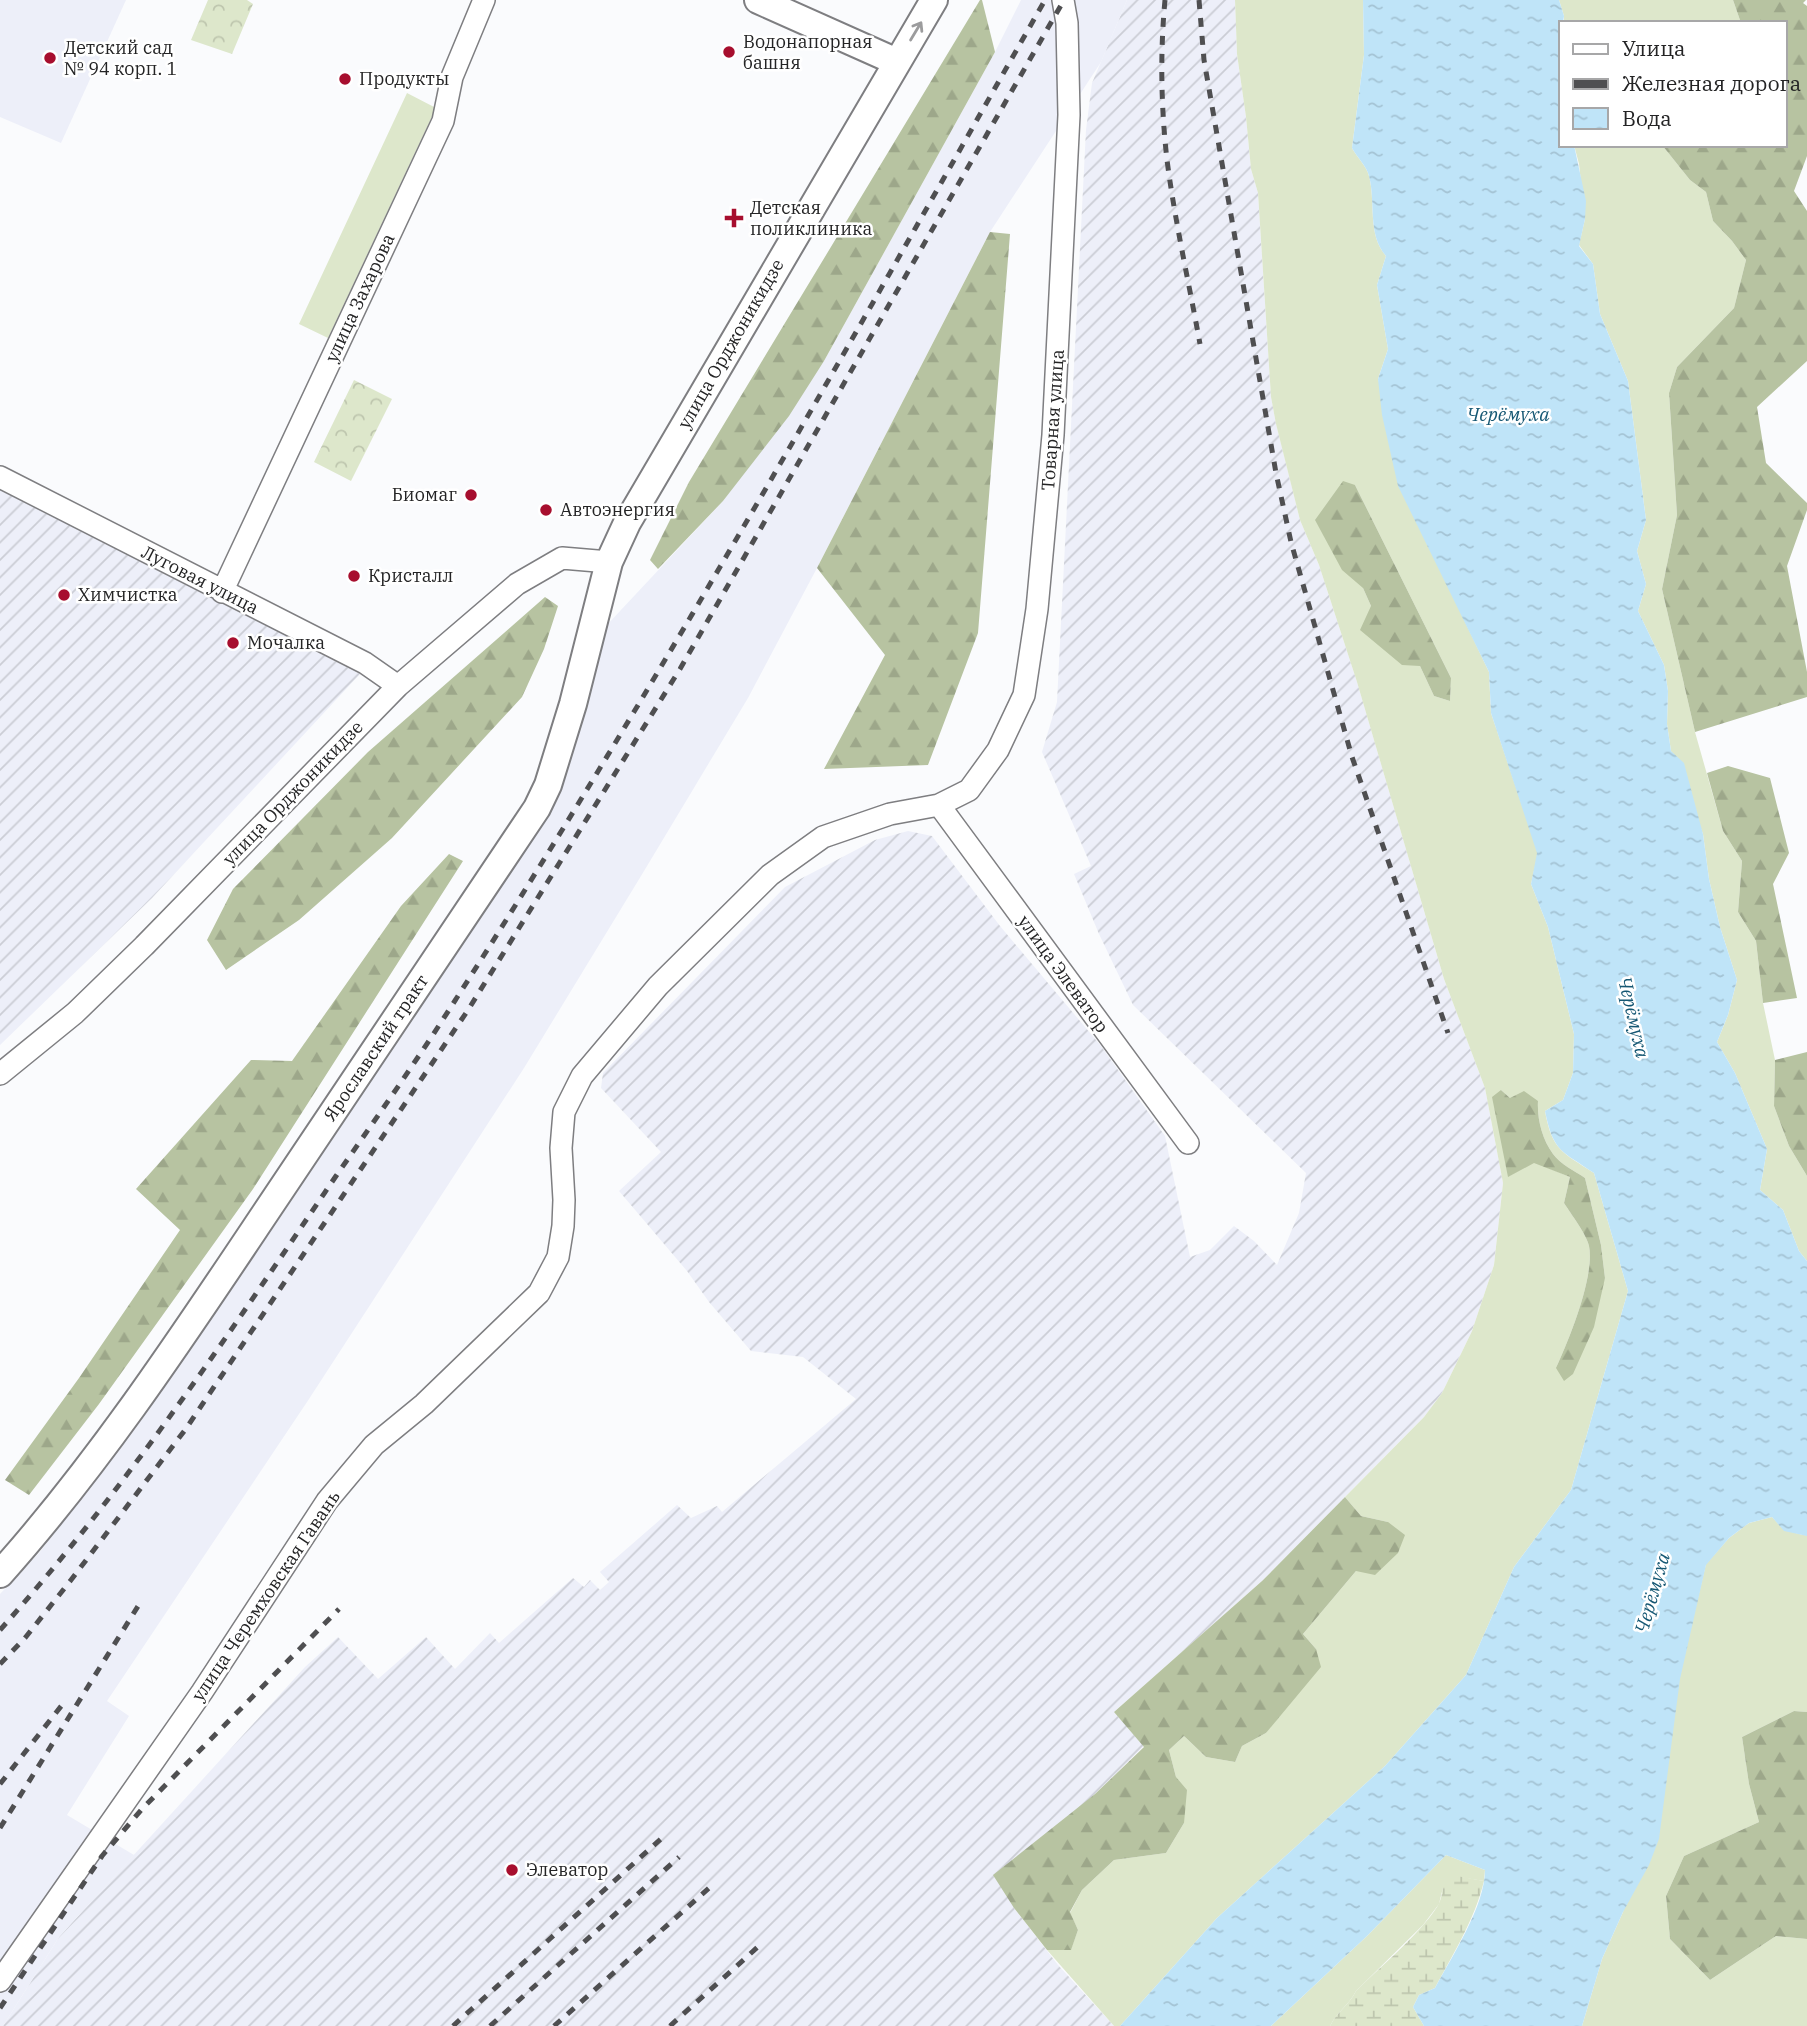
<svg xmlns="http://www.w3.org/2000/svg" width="1807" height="2026" viewBox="0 0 1807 2026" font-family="'IBM Plex Serif',serif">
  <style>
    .industrial { fill: url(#industrial-furrows) }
    .built { fill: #edeff9 }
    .grass { fill: #dde7cb; fill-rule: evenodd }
    .forest { fill: url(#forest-firs) }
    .wetland { fill: url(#wetland-marsh) }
    .park { fill: url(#park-crowns) }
    .water { fill: url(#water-ripples) }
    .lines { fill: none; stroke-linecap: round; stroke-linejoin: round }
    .minor-casing { stroke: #7e7e81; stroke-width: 24 }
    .tertiary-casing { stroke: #7e7e81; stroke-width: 30 }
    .minor { stroke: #fff; stroke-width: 21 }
    .tertiary { stroke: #fff; stroke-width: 26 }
    .rail { stroke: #4f4f51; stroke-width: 5; stroke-dasharray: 9 9; stroke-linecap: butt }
    .oneway { stroke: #9c9c9d }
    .poi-dot { fill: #a70e2e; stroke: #fff; stroke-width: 2.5 }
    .labels { text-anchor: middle; stroke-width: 5; stroke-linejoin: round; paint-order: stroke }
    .poi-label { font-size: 18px; fill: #242425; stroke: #fff; text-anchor: start }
    .street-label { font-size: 18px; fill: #242425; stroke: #fff }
    .water-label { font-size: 19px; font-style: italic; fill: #155773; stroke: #fff }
  </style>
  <defs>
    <pattern id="industrial-furrows" width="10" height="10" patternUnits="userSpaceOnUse" patternTransform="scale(1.75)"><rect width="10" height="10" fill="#edeff9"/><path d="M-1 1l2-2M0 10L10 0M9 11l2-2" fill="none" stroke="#cbcdd5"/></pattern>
    <pattern id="forest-firs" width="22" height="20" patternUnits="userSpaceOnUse" patternTransform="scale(1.75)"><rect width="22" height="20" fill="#b7c3a1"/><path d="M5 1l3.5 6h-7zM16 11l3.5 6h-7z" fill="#9da78a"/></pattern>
    <pattern id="wetland-marsh" width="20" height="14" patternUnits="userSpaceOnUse" patternTransform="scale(1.75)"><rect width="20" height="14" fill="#dde7cb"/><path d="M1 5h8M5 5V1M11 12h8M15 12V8" fill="none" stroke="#bec6ae"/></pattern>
    <pattern id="park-crowns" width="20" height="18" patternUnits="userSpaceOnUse" patternTransform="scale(1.75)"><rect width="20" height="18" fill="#dde7cb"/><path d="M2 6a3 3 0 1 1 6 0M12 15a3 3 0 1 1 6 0" fill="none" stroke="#bec6ae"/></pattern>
    <pattern id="water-ripples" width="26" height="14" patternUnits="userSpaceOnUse" patternTransform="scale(1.75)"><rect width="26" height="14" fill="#bfe4f8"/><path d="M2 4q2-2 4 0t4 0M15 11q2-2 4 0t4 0" fill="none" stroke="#a4c3d4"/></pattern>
  </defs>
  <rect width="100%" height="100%" fill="#fafbfd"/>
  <path class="industrial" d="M 1127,0 L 1235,0 L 1237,54 L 1246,117 L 1251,169 L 1258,193 L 1271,397 L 1276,424 L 1300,520 L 1319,565 L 1357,682 L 1444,979 L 1485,1088 L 1503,1183 L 1494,1265 L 1472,1331 L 1442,1393 L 1424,1417 L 1262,1581 L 1114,1712 L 1144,1746 L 1095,1794 L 1014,1908 L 1058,1965 L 1114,2026 L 3,2026 L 59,1937 L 305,1667 L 338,1637 L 378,1679 L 426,1637 L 455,1669 L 490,1633 L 499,1643 L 573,1578 L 584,1587 L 590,1580 L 600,1590 L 609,1582 L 600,1572 L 677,1505 L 691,1518 L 717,1506 L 722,1512 L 856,1399 L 803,1357 L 751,1351 L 709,1302 L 687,1271 L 619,1191 L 661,1152 L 601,1088 L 603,1073 L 785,887 L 875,840 L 908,831 L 932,836 L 1000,926 L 1101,1046 L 1165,1136 L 1190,1257 L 1210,1250 L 1234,1226 L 1254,1241 L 1277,1265 L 1299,1213 L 1306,1173 L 1133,1005 L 1099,934 L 1074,874 L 1091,866 L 1042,752 L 1057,702 L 1086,130 L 1092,83 Z
    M 0,490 L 360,674 L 152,898 L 0,1045 Z"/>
  <path class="built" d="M 0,0 L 126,0 L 61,143 L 0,117 Z
    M 1021,0 L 1127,0 L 1101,62 L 990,232 L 817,568 L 748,698 L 641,876 L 524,1068 L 309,1399 L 107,1701 L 129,1716 L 67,1815 L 134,1855 L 59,1937 L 3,2026 L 0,2026 L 0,1594 L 39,1553 L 95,1480 L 536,824 L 606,626 L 723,501 L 824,361 L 995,52 Z"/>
  <path class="grass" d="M 1235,0 L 1363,0 L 1364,55 L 1352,148 C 1357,157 1367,167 1369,176 C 1376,202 1367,234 1386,256 L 1377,285 L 1388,349 L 1378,379 L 1446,582 L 1489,672 L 1491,713 L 1538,853 L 1531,884 L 1548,927 L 1574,1034 L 1573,1073 L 1563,1100 L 1545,1111 C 1552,1150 1562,1152 1594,1173 L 1628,1291 L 1571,1490 L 1514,1567 L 1466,1675 L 1385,1766 L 1217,1918 L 1120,2026 L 1114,2026 L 1047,1950 L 1071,1949 L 1078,1930 L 1070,1913 L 1082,1890 L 1114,1860 L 1166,1853 L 1184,1823 L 1176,1777 L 1169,1750 L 1184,1736 L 1206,1757 L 1235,1762 L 1242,1746 L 1266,1733 L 1316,1649 L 1303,1634 L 1356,1571 L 1388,1522 L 1361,1516 L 1345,1497 L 1424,1417 L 1442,1393 L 1472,1331 L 1494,1265 L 1503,1183 L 1485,1088 L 1444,979 L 1357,682 L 1319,565 L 1300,520 L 1276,424 L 1271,397 L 1258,193 L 1251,169 L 1246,117 L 1237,54 ZM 1355,485 L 1451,678 L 1450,701 L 1434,696 L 1420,666 L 1371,606 L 1363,588 ZM 1501,1090 L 1510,1098 L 1538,1101 C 1537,1119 1542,1139 1553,1154 C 1560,1164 1575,1171 1585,1178 L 1601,1245 L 1605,1278 L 1556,1368 C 1569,1340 1595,1276 1589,1246 C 1587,1235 1571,1214 1564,1203 L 1570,1177 L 1534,1162 L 1509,1176 Z
    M 1559,0 L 1733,0 L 1741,23 L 1564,23 L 1564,16 Z
    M 407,93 L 436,108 L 328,338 L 299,324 Z
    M 1574,145 L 1662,145 L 1690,180 L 1706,192 L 1713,221 L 1732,241 L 1746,260 L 1734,308 L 1677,367 L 1669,393 L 1677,515 L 1662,589 L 1695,732 L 1723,831 L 1742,861 L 1738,912 L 1756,941 L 1763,1003 L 1775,1060 L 1774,1106 L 1789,1146 L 1807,1176 L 1807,1261 L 1799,1251 L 1783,1210 L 1760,1190 L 1767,1149 L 1735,1073 L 1717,1042 L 1728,1015 L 1737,980 L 1720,927 L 1709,879 L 1703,834 L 1671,751 L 1667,724 L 1668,691 L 1664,665 L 1638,611 L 1646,584 L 1637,551 L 1646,520 L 1628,381 L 1600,314 L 1593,264 L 1579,245 L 1585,219 L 1579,164 Z
    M 1772,1517 L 1784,1530 L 1807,1536 L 1807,1712 L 1794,1711 L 1742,1737 L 1749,1784 L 1759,1822 L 1684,1856 L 1666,1896 L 1670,1939 L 1710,1980 L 1776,1936 L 1807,1939 L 1807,2026 L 1582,2026 L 1602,1959 L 1623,1912 L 1706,1564 L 1729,1538 L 1749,1523 Z
    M 1446,1855 L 1485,1870 L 1484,1881 L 1446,1875 L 1439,1904 L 1423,1925 L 1356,1991 C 1349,2005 1337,2012 1330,2026 L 1271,2026 L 1367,1936 Z"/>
  <path class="forest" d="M 980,0 L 982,0 L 995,52 L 824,361 L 789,416 L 723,501 L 658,569 L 650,560 L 689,482 Z
    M 1733,0 L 1806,0 L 1803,3 L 1807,6 L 1807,156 L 1794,191 L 1807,211 L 1807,361 L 1757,407 L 1766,463 L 1807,503 L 1807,510 L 1787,566 L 1807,672 L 1807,697 L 1695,732 L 1662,589 L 1677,515 L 1669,393 L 1677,367 L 1734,308 L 1746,260 L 1732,241 L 1713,221 L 1706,192 L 1690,180 L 1662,145 L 1784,145 L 1784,23 L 1741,23 Z
    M 990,232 L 1010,234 L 978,633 L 928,765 L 824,769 L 885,655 L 817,568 Z
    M 1343,481 L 1355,485 L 1451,678 L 1450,701 L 1434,696 L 1420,666 L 1402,665 L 1360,630 L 1371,606 L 1363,588 L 1342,570 L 1315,520 Z
    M 545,597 L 558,606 L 544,649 L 522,697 L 392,838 L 299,920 L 226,970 L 207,940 L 233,889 L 368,752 Z
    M 1728,766 L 1770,778 L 1789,853 L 1773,884 L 1797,998 L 1763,1003 L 1756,941 L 1738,912 L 1742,861 L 1723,831 L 1707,773 Z
    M 449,854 L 463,861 L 253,1189 L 99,1404 L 29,1495 L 5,1480 L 79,1378 L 180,1230 L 136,1189 L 251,1060 L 292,1061 L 401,906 Z
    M 1807,1052 L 1807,1176 L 1789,1146 L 1774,1106 L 1775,1060 Z
    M 1501,1090 L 1510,1098 L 1524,1091 L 1538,1101 C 1537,1119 1542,1139 1553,1154 C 1560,1164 1575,1171 1585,1178 L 1601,1245 L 1605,1278 L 1594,1327 L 1573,1374 L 1564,1381 L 1556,1368 C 1569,1340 1595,1276 1589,1246 C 1587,1235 1571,1214 1564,1203 L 1570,1177 L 1534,1163 L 1508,1177 L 1492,1097 Z
    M 1345,1497 L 1361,1516 L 1388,1522 L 1405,1535 L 1398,1553 L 1375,1575 L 1356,1571 L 1303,1634 L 1316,1649 L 1321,1667 L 1266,1733 L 1242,1746 L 1235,1762 L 1206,1757 L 1184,1736 L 1169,1750 L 1176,1777 L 1187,1790 L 1184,1823 L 1166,1853 L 1114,1860 L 1082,1890 L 1070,1912 L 1078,1930 L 1071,1950 L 1047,1950 L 1014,1908 L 993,1875 L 1095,1794 L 1144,1747 L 1114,1712 L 1262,1581 Z
    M 1794,1711 L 1807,1712 L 1807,1939 L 1776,1936 L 1710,1980 L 1670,1939 L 1666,1896 L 1684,1856 L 1759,1822 L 1749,1784 L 1742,1737 Z"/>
  <path class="wetland" d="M 1446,1874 L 1484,1881 C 1475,1919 1453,1954 1435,1988 L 1419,1995 L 1413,2007 L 1424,2026 L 1330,2026 C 1337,2012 1349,2005 1356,1991 C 1380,1967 1419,1935 1437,1907 C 1442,1899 1444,1888 1441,1880 Z"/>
  <path class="park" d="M 208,0 L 247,0 L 253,4 L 232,54 L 191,40 Z
    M 354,380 L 392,399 L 351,481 L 314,462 Z"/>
  <path class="water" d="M 1363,0 L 1559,0 L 1564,16 L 1563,23 L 1560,23 L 1560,145 L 1574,145 L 1586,201 L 1585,219 L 1579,246 L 1593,264 L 1600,314 L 1628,381 L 1646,520 L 1637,551 L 1646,584 L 1638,611 L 1664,665 L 1668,691 L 1667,724 L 1671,751 L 1684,763 L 1703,834 L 1709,879 L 1720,927 L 1737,980 L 1728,1015 L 1717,1042 L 1735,1073 L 1767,1149 L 1760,1190 L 1783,1210 L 1799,1251 L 1807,1261 L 1807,1536 L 1784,1531 L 1772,1517 L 1749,1523 L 1729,1538 L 1706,1565 L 1680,1679 L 1659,1839 L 1649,1865 L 1623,1912 L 1602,1959 L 1582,2026 L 1424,2026 L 1413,2007 L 1419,1995 L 1435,1988 C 1452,1956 1485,1906 1485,1870 L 1446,1855 L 1367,1936 L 1271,2026 L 1120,2026 L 1217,1918 L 1385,1766 L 1466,1675 L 1514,1567 L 1571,1490 L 1628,1291 L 1594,1173 C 1562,1151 1553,1152 1545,1111 L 1563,1100 L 1573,1073 L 1574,1034 L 1548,927 L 1531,884 L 1537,853 L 1491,713 L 1489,672 L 1398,486 L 1382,415 L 1378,379 L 1388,349 L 1377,285 L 1386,256 C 1367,234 1376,202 1369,176 C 1367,167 1357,157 1352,148 L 1364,55 Z"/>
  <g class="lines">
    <g class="minor-casing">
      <path id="minor" d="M 0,477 L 365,663 L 398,686
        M 222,592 L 443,121 L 452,77 L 484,0
        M 939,805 L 1188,1143
        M 0,1074 L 75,1013 L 144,946 L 398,686 L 517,584 L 562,558 L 609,562
        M 0,1981 L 202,1692 L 327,1501 L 374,1445 L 424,1404 L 539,1293 L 558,1257 L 563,1226 L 564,1200 L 561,1148 L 564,1112 L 582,1076 L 658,986 L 770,875 L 823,837 L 890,814 L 939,805 L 969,790 L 998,750 L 1024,695 L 1037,609 L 1053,435 L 1069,115 L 1067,23 L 1063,0"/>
    </g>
    <g class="tertiary-casing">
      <path id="tertiary" d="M 758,0 L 897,62
        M 0,1574 C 100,1462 183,1336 266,1212 C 356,1077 447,943 537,808 L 548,785 L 573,704 L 609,562 L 627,523 L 934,0"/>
    </g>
    <use href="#minor" class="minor"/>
    <use href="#tertiary" class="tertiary"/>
    <path class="rail" d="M 1165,0 C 1160,53 1161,107 1167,160 C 1175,222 1189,283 1200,344
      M 1199,0 L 1204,60 L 1276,473 L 1291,542 L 1352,757 L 1448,1033
      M 0,1630 C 126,1489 230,1332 336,1176 C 377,1117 418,1059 456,999 C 665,673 854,336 1045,0
      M 0,1664 L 25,1638 L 71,1580 L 185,1430 L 468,1010 L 680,669 L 1064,0
      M 0,1784 L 62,1705
      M 0,1828 L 140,1603
      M 0,2008 L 102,1856 L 142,1809 L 339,1609
      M 453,2026 L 662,1838
      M 490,2026 L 679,1857
      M 554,2026 L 709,1888
      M 670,2026 L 760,1945"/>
  </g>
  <defs><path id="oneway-shaft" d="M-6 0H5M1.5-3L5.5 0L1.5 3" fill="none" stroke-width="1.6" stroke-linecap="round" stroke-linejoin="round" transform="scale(1.75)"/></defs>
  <use class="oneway" href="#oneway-shaft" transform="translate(916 31) rotate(-59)"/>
  <g class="poi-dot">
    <circle cx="729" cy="52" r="7"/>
    <circle cx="50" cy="58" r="7"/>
    <circle cx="345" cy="79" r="7"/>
    <path d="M730.5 207.5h7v7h7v7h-7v7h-7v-7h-7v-7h7z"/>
    <circle cx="471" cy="495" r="7"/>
    <circle cx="546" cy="510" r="7"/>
    <circle cx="354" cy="576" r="7"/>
    <circle cx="64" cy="595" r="7"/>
    <circle cx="233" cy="643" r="7"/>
    <circle cx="512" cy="1870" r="7"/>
  </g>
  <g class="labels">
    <g class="poi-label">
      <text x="743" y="48">Водонапорная<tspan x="743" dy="21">башня</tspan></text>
      <text x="64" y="54">Детский сад<tspan x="64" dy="21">№ 94 корп. 1</tspan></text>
      <text x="359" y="85">Продукты</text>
      <text x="750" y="214">Детская<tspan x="750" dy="21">поликлиника</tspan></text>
      <text x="457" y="501" text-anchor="end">Биомаг</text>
      <text x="560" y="516">Автоэнергия</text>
      <text x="368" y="582">Кристалл</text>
      <text x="78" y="601">Химчистка</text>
      <text x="247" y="649">Мочалка</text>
      <text x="526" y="1876">Элеватор</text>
    </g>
    <g class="street-label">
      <text transform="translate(360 298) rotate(-65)" y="6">улица Захарова</text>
      <text transform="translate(731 344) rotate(-60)" y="6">улица Орджоникидзе</text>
      <text transform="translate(1053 420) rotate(-86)" y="6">Товарная улица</text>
      <text transform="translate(200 580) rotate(27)" y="6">Луговая улица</text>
      <text transform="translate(293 793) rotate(-46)" y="6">улица Орджоникидзе</text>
      <text transform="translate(1063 974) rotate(54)" y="6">улица Элеватор</text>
      <text transform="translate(376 1048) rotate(-56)" y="6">Ярославский тракт</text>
      <text transform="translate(266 1596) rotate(-56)" y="6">улица Черемховская Гавань</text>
    </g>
    <g class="water-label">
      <text x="1508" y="421">Черёмуха</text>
      <text transform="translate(1634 1017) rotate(77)" y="7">Черёмуха</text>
      <text transform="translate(1652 1593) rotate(-74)" y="7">Черёмуха</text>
    </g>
  </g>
  <rect x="1559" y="21" width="228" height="126" fill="#ffffff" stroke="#a7a7a8" stroke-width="2"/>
  <rect x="1573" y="44" width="35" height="10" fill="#ffffff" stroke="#a7a7a8" stroke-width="2"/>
  <text x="1622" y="56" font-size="21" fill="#242425">Улица</text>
  <rect x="1573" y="79" width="35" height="10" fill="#4f4f51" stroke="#a7a7a8" stroke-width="2"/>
  <text x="1622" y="91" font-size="21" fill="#242425">Железная дорога</text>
  <rect x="1573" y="108" width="35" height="21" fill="url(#water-ripples)" stroke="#a7a7a8" stroke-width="2"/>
  <text x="1622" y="126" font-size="21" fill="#242425">Вода</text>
</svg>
